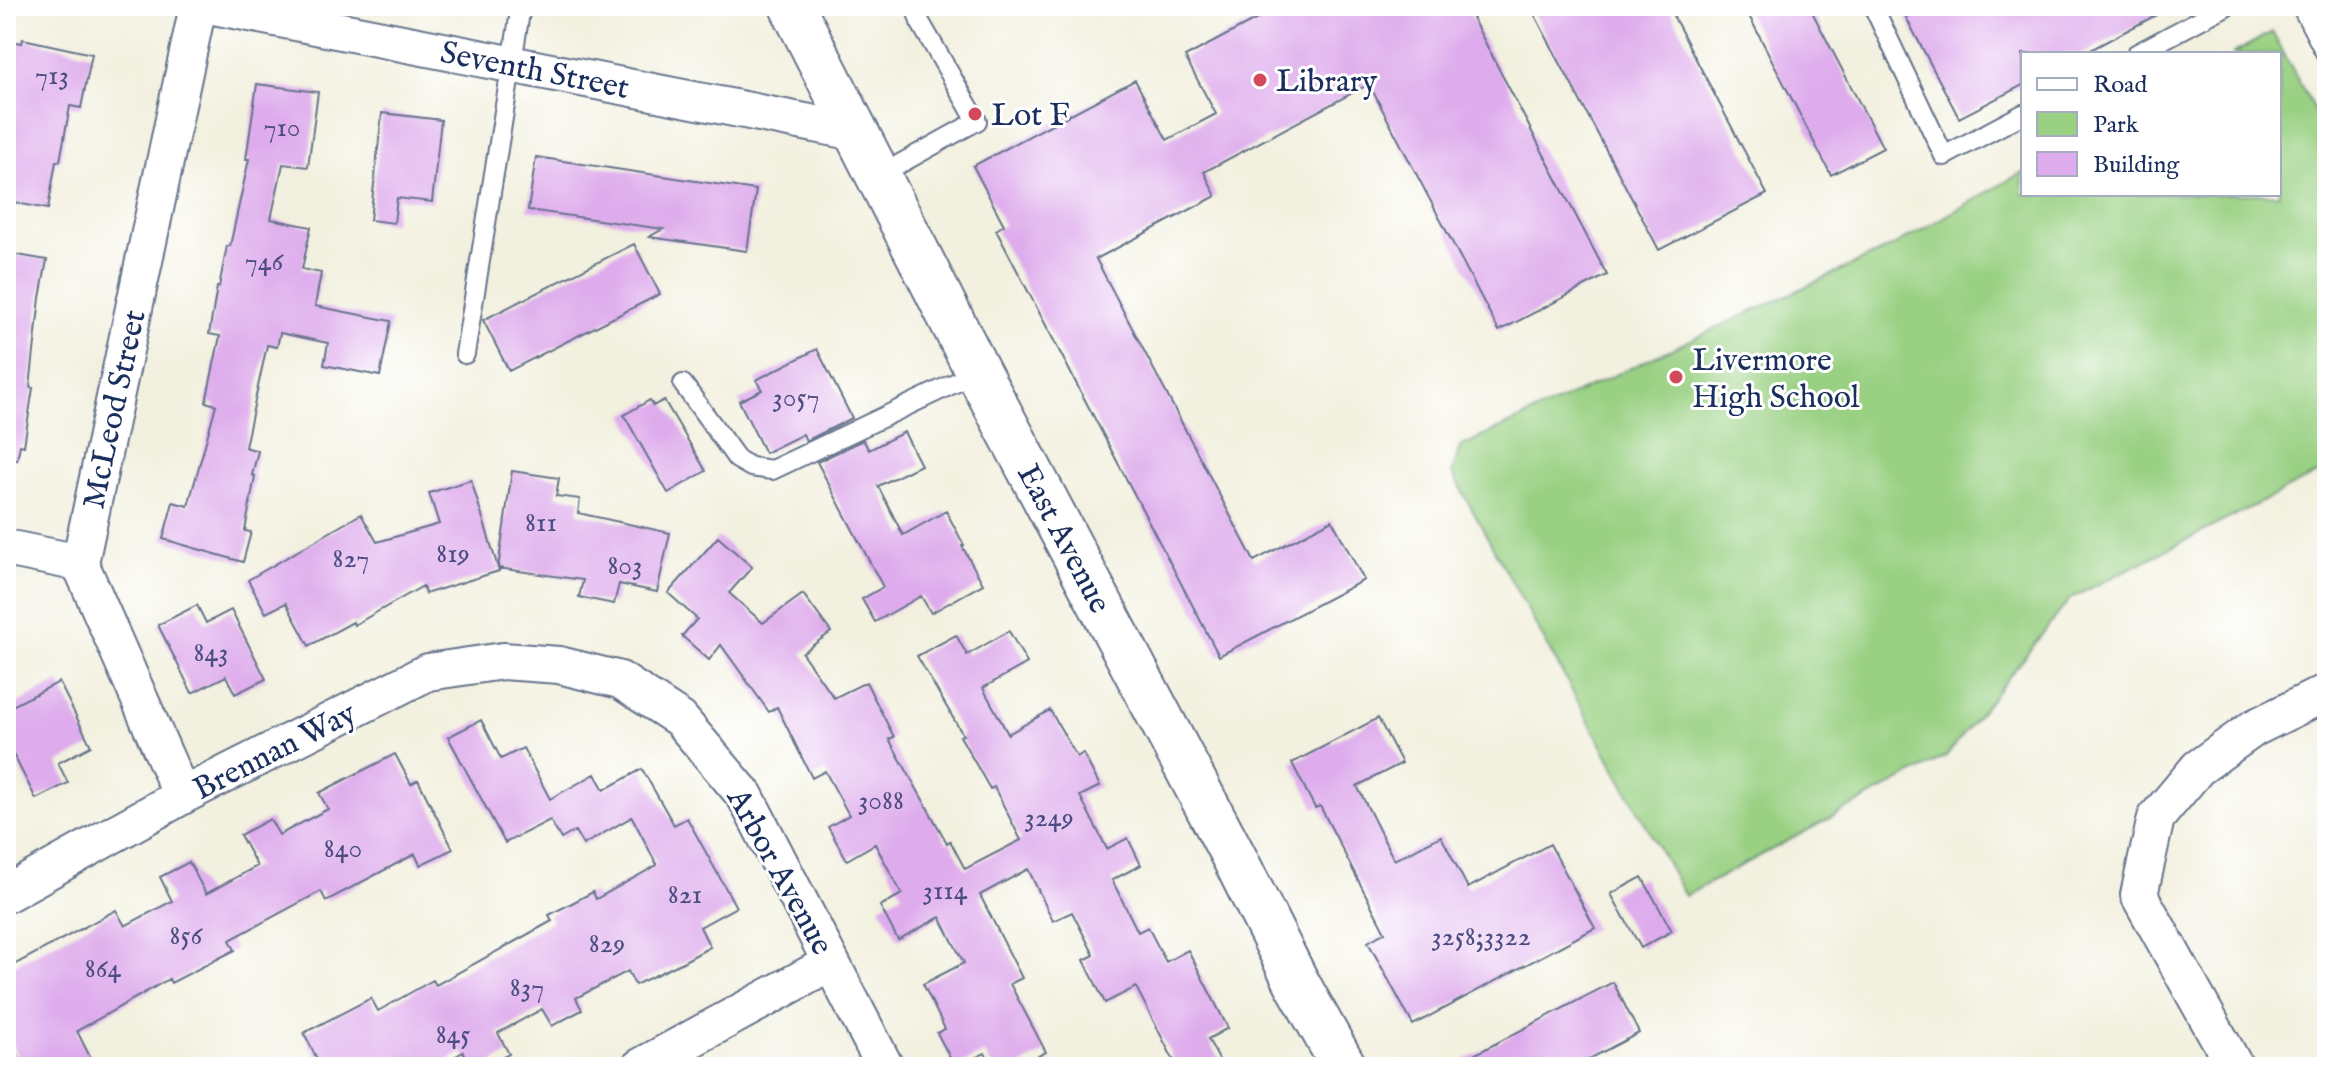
<svg xmlns="http://www.w3.org/2000/svg" width="2333" height="1073" viewBox="0 0 2333 1073" font-family="'IM FELL English',serif">
  <style>
    .green { fill: #99d082; stroke: #5a8070; stroke-width: 2 }
    .building { fill: #deacec }
    .lines { fill: none; stroke-linecap: round; stroke-linejoin: round }
    .lane-casing { stroke: #66738b; stroke-width: 22 }
    .street-casing { stroke: #66738b; stroke-width: 40 }
    .secondary-casing { stroke: #66738b; stroke-width: 48 }
    .lane { stroke: #fff; stroke-width: 18 }
    .street { stroke: #fff; stroke-width: 36 }
    .secondary { stroke: #fff; stroke-width: 44 }
    .poi-dot { fill: #d1495b; stroke: #fff; stroke-width: 3 }
    .labels { text-anchor: middle; stroke-width: 6; stroke-linejoin: round; paint-order: stroke }
    .number-label { font-size: 28px; fill: #4c4e82 }
    .street-label { font-size: 32px; fill: #1b2f5e; stroke: #fff }
    .poi-label { font-size: 32px; fill: #1b2f5e; stroke: #fff; text-anchor: start }
  </style>
  <rect width="100%" height="100%" fill="#fff"/>
  <filter id="ink" filterUnits="userSpaceOnUse"><feTurbulence type="fractalNoise" baseFrequency=".0125" numOctaves="2"/><feDisplacementMap in="SourceGraphic" scale="16" xChannelSelector="R" yChannelSelector="G"/><feConvolveMatrix kernelMatrix="1 2 1 2 8 2 1 2 1" color-interpolation-filters="sRGB"/></filter>
  <filter id="wash" filterUnits="userSpaceOnUse"><feTurbulence type="fractalNoise" baseFrequency=".006" numOctaves="4" result="noise"/><feDisplacementMap in="SourceGraphic" scale="32" xChannelSelector="R" yChannelSelector="G"/><feGaussianBlur stdDeviation="1.8" result="paint"/><feColorMatrix in="noise" values="0 0 0 0 0 0 0 0 0 0 0 0 0 0 0 0 0 1.4 0 .05"/><feComposite in="paint" operator="in"/></filter>
  <g filter="url(#wash)">
    <rect width="100%" height="100%" fill="#f2f0de"/>
    <path class="green" d="M 2272,32 L 2327,134 L 2327,469 L 2071,598 L 1946,756 L 1685,896 L 1452,473 L 1460,447 L 1893,246 L 2023,172 L 2023,194 L 2279,194 L 2279,54 L 2232,54 Z"/>
    <g id="blocks">
      <path class="building" d="M 1275,6 L 1466,6 L 1607,275 L 1499,331 L 1369,84 L 1204,172 L 1216,196 L 1096,259 L 1254,561 L 1332,520 L 1364,580 L 1219,656 L 996,230 L 1004,225 L 973,166 L 1135,80 L 1167,140 L 1216,114 L 1185,57 L 1274,10 Z
        M 1530,6 L 1668,6 L 1767,194 L 1659,250 Z
        M 1744,6 L 1809,6 L 1883,148 L 1831,175 Z
        M 1900,6 L 2173,6 L 2083,54 L 2023,54 L 2023,85 L 1959,118 Z
        M 23,39 L 92,54 L 81,108 L 70,106 L 60,161 L 56,161 L 48,209 L 6,201 L 6,40 L 22,43 Z
        M 257,84 L 318,92 L 308,167 L 283,164 L 271,219 L 311,227 L 302,269 L 321,273 L 315,306 L 391,321 L 380,376 L 324,365 L 328,343 L 280,333 L 277,347 L 267,345 L 245,447 L 258,451 L 252,475 L 255,476 L 245,531 L 251,532 L 243,562 L 163,539 L 173,502 L 188,506 L 216,405 L 206,402 L 220,336 L 209,334 L 217,287 L 219,287 L 227,246 L 230,246 L 249,159 L 246,159 Z
        M 382,113 L 441,120 L 432,202 L 397,198 L 394,223 L 370,220 Z
        M 536,157 L 756,190 L 747,251 L 649,237 L 663,229 L 528,210 Z
        M 634,244 L 660,294 L 509,371 L 483,320 Z
        M 6,253 L 47,260 L 40,298 L 30,387 L 33,388 L 24,446 L 20,445 L 17,460 L 6,458 Z
        M 817,349 L 852,418 L 806,441 L 803,434 L 765,453 L 739,401 L 762,390 L 756,380 Z
        M 650,400 L 653,406 L 664,400 L 706,471 L 668,493 L 624,415 Z
        M 904,432 L 921,465 L 878,486 L 903,535 L 946,511 L 964,545 L 962,546 L 983,584 L 931,613 L 921,596 L 875,622 L 862,599 L 883,587 L 817,462 L 863,440 L 869,450 Z
        M 512,471 L 559,478 L 556,496 L 580,499 L 578,513 L 670,533 L 657,592 L 619,584 L 614,604 L 579,597 L 583,580 L 498,568 Z
        M 471,480 L 499,571 L 425,594 L 423,586 L 354,625 L 353,622 L 309,646 L 286,603 L 266,613 L 248,580 L 361,514 L 377,542 L 439,524 L 429,493 Z
        M 718,537 L 752,567 L 729,593 L 763,623 L 803,594 L 831,632 L 802,653 L 834,698 L 866,682 L 894,737 L 889,739 L 947,843 L 950,841 L 965,869 L 1021,840 L 994,787 L 990,789 L 960,736 L 963,735 L 917,656 L 956,635 L 967,655 L 1009,631 L 1027,663 L 983,688 L 1008,734 L 1050,710 L 1077,757 L 1083,753 L 1100,786 L 1080,796 L 1107,849 L 1128,838 L 1141,865 L 1112,880 L 1138,932 L 1148,927 L 1166,962 L 1188,950 L 1228,1028 L 1208,1039 L 1223,1067 L 1177,1067 L 1136,987 L 1105,1003 L 1084,960 L 1094,955 L 1072,912 L 1053,921 L 1028,869 L 980,895 L 1022,978 L 1010,984 L 1046,1052 L 1018,1067 L 992,1067 L 985,1053 L 955,1067 L 937,1033 L 945,1029 L 923,984 L 964,963 L 940,917 L 898,940 L 880,906 L 902,894 L 875,844 L 847,860 L 828,827 L 849,815 L 825,771 L 812,778 L 777,707 L 769,712 L 721,645 L 709,660 L 682,636 L 697,619 L 668,593 Z
        M 197,605 L 206,623 L 231,610 L 266,679 L 235,694 L 226,676 L 192,693 L 158,625 Z
        M 59,682 L 91,746 L 58,763 L 68,783 L 36,799 L 6,740 L 6,709 Z
        M 1378,718 L 1402,763 L 1357,786 L 1394,860 L 1441,836 L 1468,888 L 1550,844 L 1595,928 L 1413,1025 L 1368,942 L 1385,932 L 1320,806 L 1315,808 L 1292,763 Z
        M 481,720 L 501,759 L 523,748 L 550,799 L 595,774 L 604,790 L 642,769 L 674,825 L 687,818 L 736,907 L 700,927 L 710,947 L 681,963 L 635,985 L 628,971 L 576,998 L 582,1010 L 552,1026 L 542,1009 L 498,1033 L 509,1054 L 485,1067 L 471,1067 L 463,1052 L 436,1067 L 321,1067 L 304,1033 L 371,998 L 378,1011 L 433,980 L 436,985 L 552,921 L 549,915 L 593,892 L 596,899 L 657,865 L 632,817 L 583,845 L 575,831 L 561,839 L 550,820 L 505,843 L 448,737 Z
        M 395,754 L 411,784 L 418,780 L 453,849 L 420,865 L 415,854 L 326,901 L 321,891 L 230,940 L 235,950 L 171,983 L 169,979 L 77,1031 L 95,1067 L 23,1067 L 6,1032 L 6,969 L 116,910 L 125,926 L 172,901 L 160,877 L 189,862 L 206,894 L 257,866 L 240,835 L 270,819 L 279,835 L 328,809 L 319,793 Z
        M 1642,877 L 1672,931 L 1641,948 L 1611,894 Z
        M 1613,982 L 1639,1033 L 1574,1067 L 1451,1067 Z"/>
    </g>
  </g>
  <g filter="url(#ink)">
    <use href="#blocks" fill-opacity="0" stroke="#66738b" stroke-width="2"/>
    <g class="lines">
      <g class="lane-casing">
        <path id="lane" d="M 1873,6 L 1944,156 L 2023,114
          M 2301,6 L 2327,56
          M 2136,54 L 2226,6
          M 878,176 L 977,121 L 920,22 L 915,6
          M 465,354 L 521,6
          M 683,384 L 737,459 L 751,467 L 772,470 L 978,372"/>
      </g>
      <g class="street-casing">
        <path id="street" d="M 214,6 L 856,132
          M 6,548 L 80,563
          M 182,796 L 80,563 L 198,6
          M 6,894 L 182,796 L 428,672 L 503,661 L 559,665 L 620,680 L 680,719 L 745,796 L 885,1067
          M 640,1067 L 831,963
          M 2235,1067 L 2139,895 L 2156,818 L 2198,768 L 2254,728 L 2327,692"/>
      </g>
      <g class="secondary-casing">
        <path id="secondary" d="M 792,6 L 978,372 L 1235,859 L 1296,981 L 1344,1067"/>
      </g>
      <use href="#lane" class="lane"/>
      <use href="#street" class="street"/>
      <use href="#secondary" class="secondary"/>
    </g>
  </g>
  <g class="poi-dot">
    <circle cx="1260" cy="80" r="8"/>
    <circle cx="975" cy="114" r="8"/>
    <circle cx="1676" cy="377" r="8"/>
  </g>
  <g class="labels">
    <g class="number-label">
      <text x="52" y="84">713</text>
      <text x="282" y="136">710</text>
      <text x="264" y="270">746</text>
      <text x="796" y="406">3057</text>
      <text x="541" y="531">811</text>
      <text x="453" y="562">819</text>
      <text x="351" y="567">827</text>
      <text x="625" y="574">803</text>
      <text x="211" y="661">843</text>
      <text x="881" y="809">3088</text>
      <text x="1049" y="826">3249</text>
      <text x="343" y="857">840</text>
      <text x="945" y="899">3114</text>
      <text x="685" y="903">821</text>
      <text x="186" y="944">856</text>
      <text x="1481" y="945">3258;3322</text>
      <text x="607" y="952">829</text>
      <text x="103" y="977">864</text>
      <text x="527" y="996">837</text>
      <text x="453" y="1043">845</text>
    </g>
    <g class="street-label">
      <text transform="translate(535 69) rotate(11)" y="11">Seventh Street</text>
      <text transform="translate(113 409) rotate(-78)" y="11">McLeod Street</text>
      <text transform="translate(1065 538) rotate(62)" y="11">East Avenue</text>
      <text transform="translate(274 750) rotate(-27)" y="11">Brennan Way</text>
      <text transform="translate(781 871) rotate(61)" y="11">Arbor Avenue</text>
    </g>
    <g class="poi-label">
      <text x="1276" y="91">Library</text>
      <text x="991" y="125">Lot F</text>
      <text x="1692" y="370">Livermore<tspan x="1692" dy="37">High School</tspan></text>
    </g>
  </g>
  <rect width="2333" height="1073" fill="none" stroke="#fff" stroke-width="32"/>
  <rect x="2021" y="52" width="260" height="144" fill="#ffffff" stroke="#a4acbf" stroke-width="2"/>
  <rect x="2037" y="78" width="40" height="12" fill="#ffffff" stroke="#a4acbf" stroke-width="2"/>
  <text x="2093" y="92" font-size="24" fill="#1b2f5e">Road</text>
  <rect x="2037" y="112" width="40" height="24" fill="#99d082" stroke="#a4acbf" stroke-width="2"/>
  <text x="2093" y="132" font-size="24" fill="#1b2f5e">Park</text>
  <rect x="2037" y="152" width="40" height="24" fill="#deacec" stroke="#a4acbf" stroke-width="2"/>
  <text x="2093" y="172" font-size="24" fill="#1b2f5e">Building</text>
</svg>
